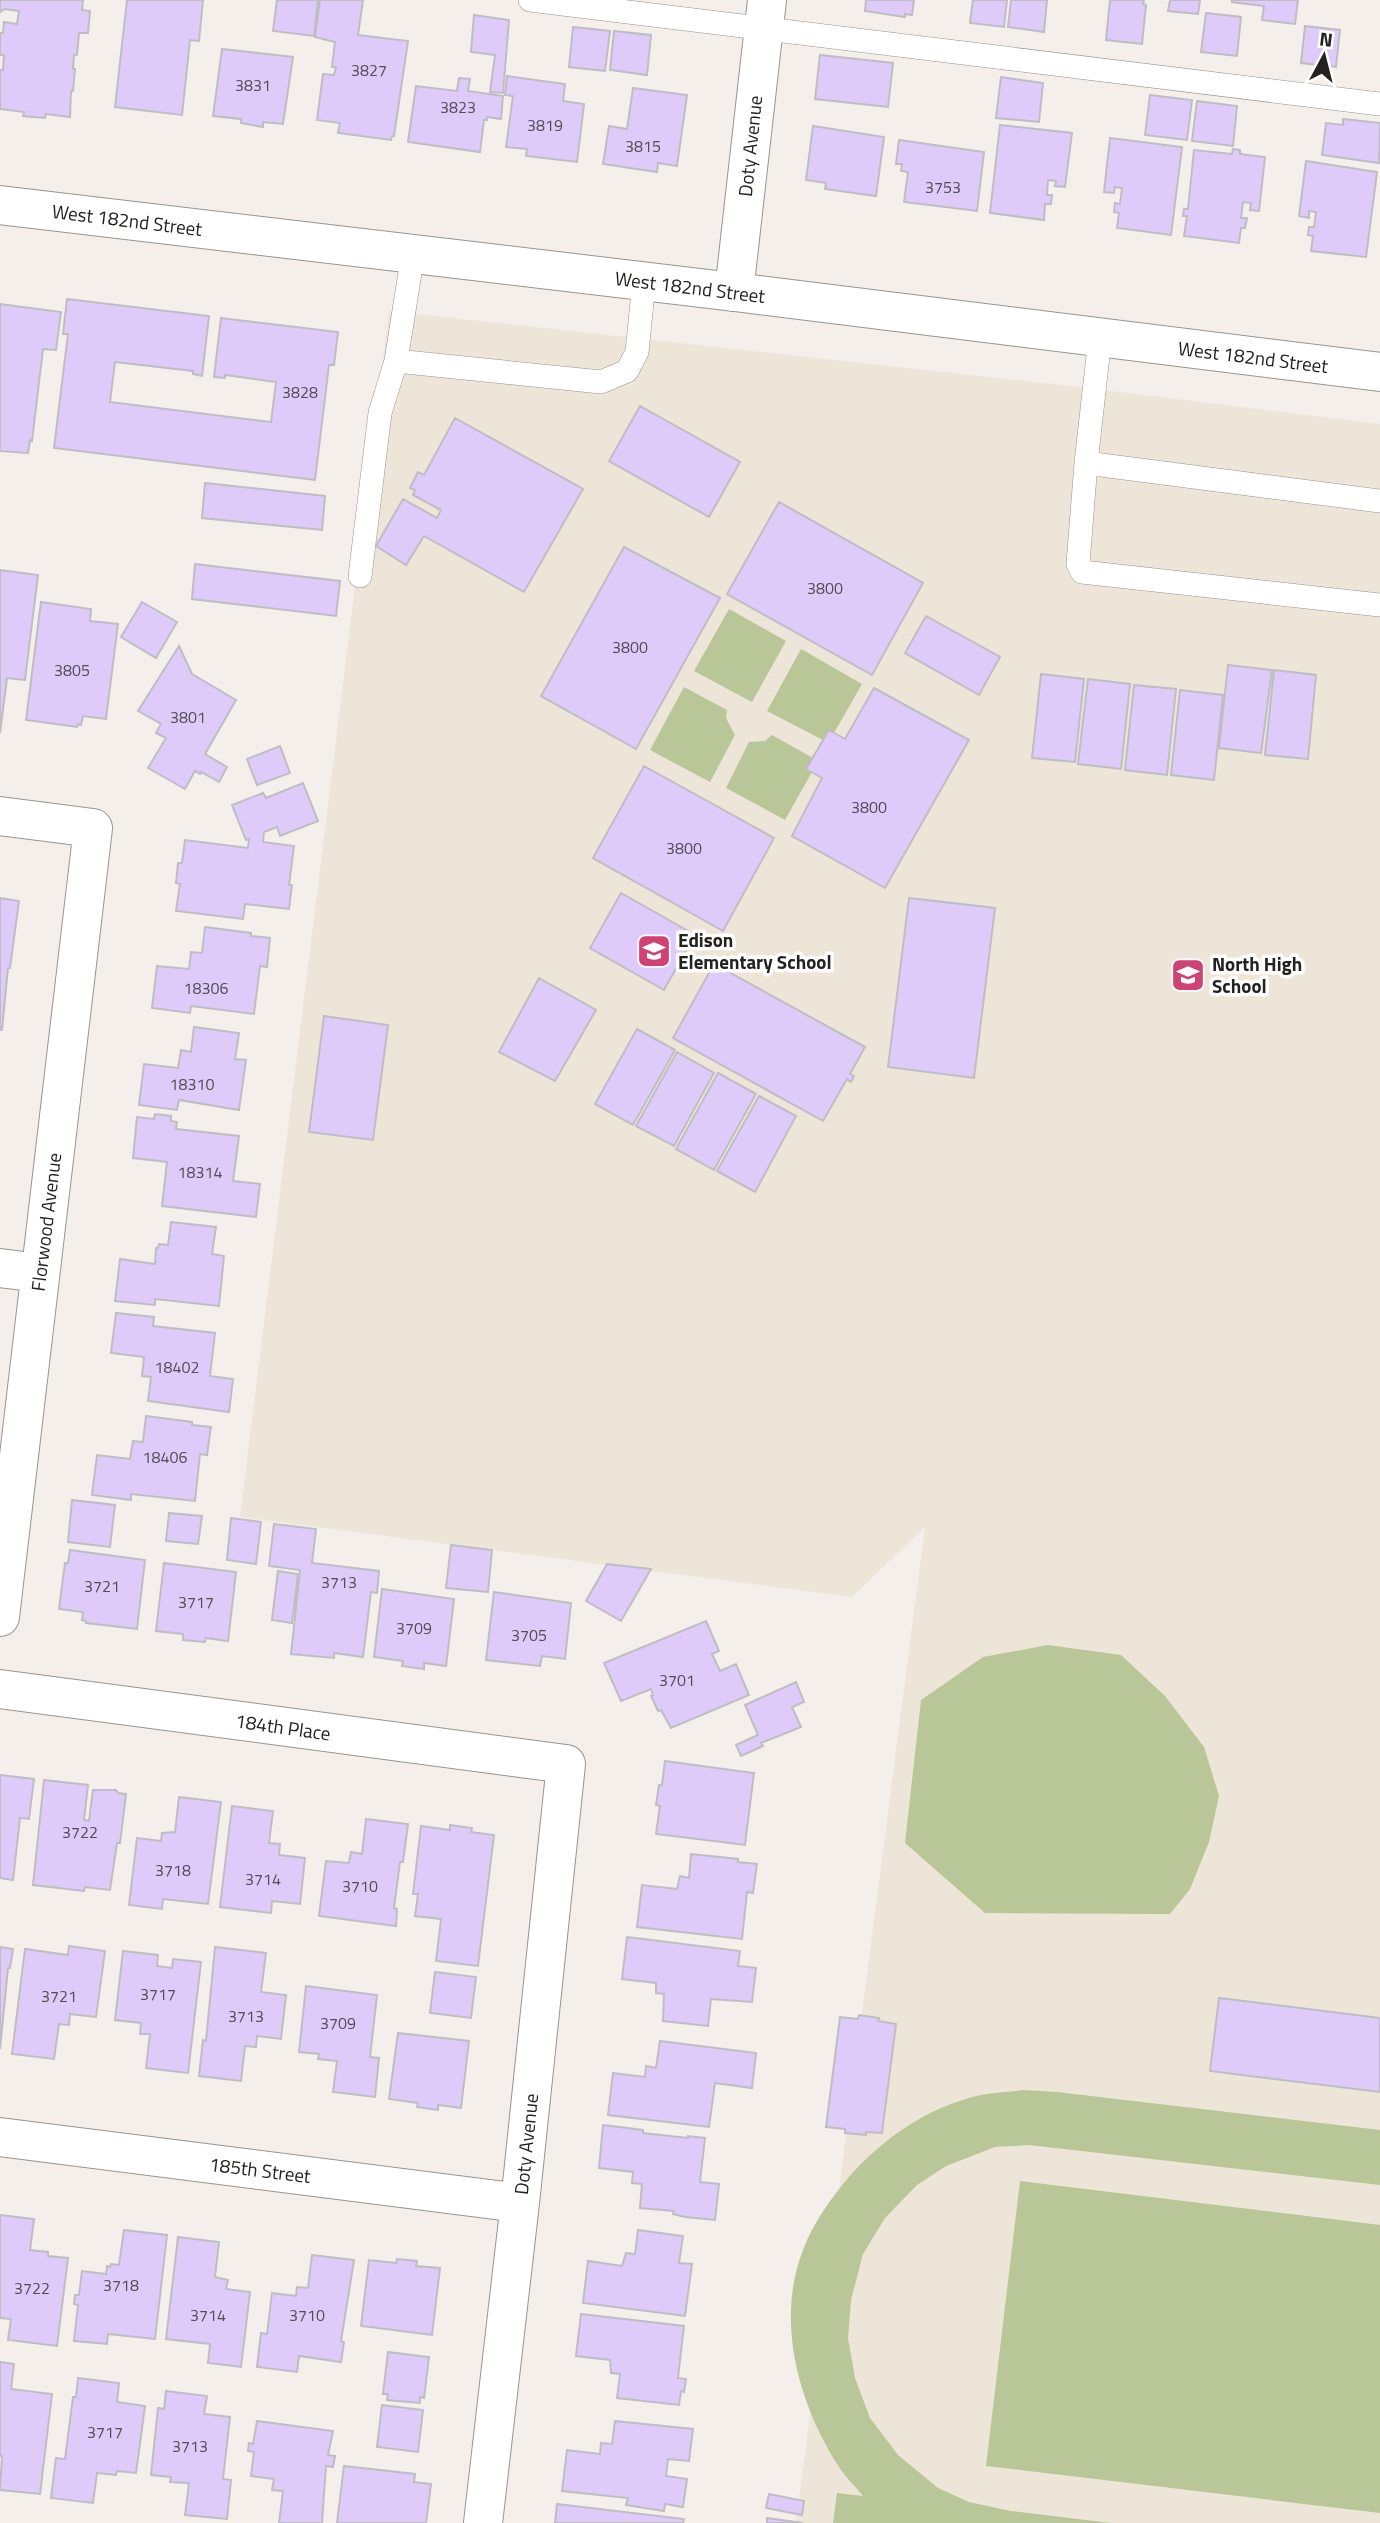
<svg xmlns="http://www.w3.org/2000/svg" width="1380" height="2523" viewBox="0 0 1380 2523" font-family="'Titillium Web',sans-serif">
  <style>
    .built { fill: #eee5d9 }
    .green { fill: #b9c697 }
    .building { fill: #dfcbf9; stroke: #bfbdc3; stroke-width: 2 }
    .lines { fill: none; stroke-linecap: round; stroke-linejoin: round }
    .service-casing { stroke: #989490; stroke-width: 24 }
    .minor-casing { stroke: #989490; stroke-width: 40 }
    .secondary-casing { stroke: #989490; stroke-width: 40 }
    .service { stroke: #fff; stroke-width: 23 }
    .minor { stroke: #fff; stroke-width: 38 }
    .secondary { stroke: #fff; stroke-width: 38 }
    .labels { text-anchor: middle; stroke-width: 7; stroke-linejoin: round; paint-order: stroke }
    .number-label { font-size: 16px; fill: #534c56 }
    .street-label { font-size: 19px; fill: #242220; stroke: #fff }
    .poi-label { font-size: 19px; font-weight: bold; fill: #242220; stroke: #fff; text-anchor: start }
  </style>
  <rect width="100%" height="100%" fill="#f4efea"/>
  <path class="built" d="M 389,311 L 1071,386 L 1380,424 L 1380,2523 L 796,2523 L 925,1527 L 852,1597 L 240,1517 Z"/>
  <path class="green" d="M 729,609 L 786,641 L 752,702 L 694,671 Z
    M 801,649 L 862,684 L 834,733 L 829,730 L 823,740 L 767,711 Z
    M 684,687 L 727,710 L 726,718 L 735,735 L 710,782 L 650,750 Z
    M 772,735 L 813,758 L 807,769 L 812,772 L 785,820 L 726,788 L 749,742 L 765,741 Z
    M 1048,1645 L 1121,1655 L 1165,1696 L 1204,1747 L 1219,1796 L 1209,1842 L 1190,1889 L 1170,1914 L 985,1913 L 905,1843 L 921,1700 L 983,1657 Z
    M 1023,2090 L 1057,2092 L 1380,2130 L 1380,2185 L 1029,2145 L 995,2147 L 946,2166 L 917,2185 L 885,2218 L 863,2254 L 851,2300 L 848,2338 L 855,2378 L 870,2418 L 898,2455 L 938,2488 L 969,2502 L 1011,2511 L 1111,2523 L 833,2523 L 837,2493 L 863,2496 C 855,2486 846,2478 839,2467 C 799,2405 775,2322 803,2250 C 813,2223 830,2200 848,2178 C 882,2139 929,2106 981,2095 C 995,2092 1009,2092 1023,2090 Z
    M 1020,2181 L 1380,2225 L 1380,2513 L 986,2466 Z"/>
  <path class="building" d="M 0,0 L 83,0 L 82,10 L 90,11 L 88,33 L 79,33 L 77,55 L 74,55 L 73,69 L 75,69 L 73,91 L 71,91 L 70,117 L 46,114 L 45,118 L 23,116 L 24,112 L 0,109 L 0,70 L 3,70 L 4,55 L 0,55 L 0,33 L 3,33 L 4,22 L 17,24 L 19,11 L 5,9 L 0,12 Z
    M 127,0 L 203,0 L 199,41 L 190,40 L 182,115 L 115,107 Z
    M 277,0 L 318,0 L 314,36 L 273,31 Z
    M 320,0 L 363,0 L 358,35 L 408,41 L 394,136 L 392,136 L 391,140 L 338,133 L 340,123 L 317,120 L 323,74 L 334,75 L 336,67 L 332,67 L 335,42 L 315,37 Z
    M 866,0 L 914,0 L 912,15 L 905,14 L 905,17 L 865,11 Z
    M 973,0 L 1007,0 L 1004,27 L 970,23 Z
    M 1011,0 L 1047,0 L 1044,32 L 1008,27 Z
    M 1110,0 L 1144,0 L 1143,4 L 1146,5 L 1142,44 L 1106,40 Z
    M 1170,0 L 1200,0 L 1198,14 L 1168,11 Z
    M 1232,0 L 1298,0 L 1295,24 L 1262,20 L 1264,6 L 1232,2 Z
    M 1206,13 L 1241,17 L 1237,56 L 1201,52 Z
    M 474,15 L 509,20 L 503,93 L 490,92 L 495,55 L 471,52 Z
    M 1305,26 L 1340,30 L 1336,67 L 1301,63 Z
    M 573,27 L 610,31 L 605,71 L 569,67 Z
    M 614,31 L 651,35 L 647,75 L 610,70 Z
    M 222,49 L 293,57 L 283,124 L 263,122 L 263,127 L 241,123 L 241,119 L 213,116 Z
    M 820,55 L 893,63 L 888,107 L 815,99 Z
    M 507,76 L 565,84 L 563,101 L 584,104 L 577,162 L 526,156 L 527,149 L 506,147 L 513,96 L 505,95 Z
    M 1001,77 L 1043,83 L 1039,122 L 996,118 Z
    M 459,78 L 470,79 L 468,91 L 503,96 L 501,119 L 487,117 L 487,120 L 484,120 L 480,152 L 408,142 L 416,86 L 457,91 Z
    M 633,88 L 687,95 L 677,166 L 658,163 L 657,172 L 603,164 L 609,126 L 627,129 Z
    M 1150,95 L 1192,100 L 1187,140 L 1145,135 Z
    M 1197,101 L 1237,106 L 1233,146 L 1192,141 Z
    M 1343,119 L 1380,123 L 1379,163 L 1322,155 L 1326,123 L 1343,125 Z
    M 1000,125 L 1072,133 L 1065,187 L 1055,186 L 1056,181 L 1048,180 L 1047,195 L 1052,195 L 1051,204 L 1045,204 L 1044,220 L 990,213 Z
    M 813,126 L 884,137 L 876,196 L 825,189 L 826,183 L 806,180 Z
    M 1110,138 L 1182,147 L 1171,235 L 1117,228 L 1119,213 L 1114,212 L 1115,203 L 1120,204 L 1122,188 L 1115,187 L 1114,193 L 1104,192 Z
    M 899,140 L 984,152 L 977,211 L 904,202 L 908,172 L 901,171 L 902,164 L 896,164 Z
    M 1233,149 L 1240,150 L 1240,154 L 1265,157 L 1259,211 L 1250,210 L 1251,203 L 1243,202 L 1241,218 L 1247,218 L 1245,228 L 1241,228 L 1239,243 L 1184,236 L 1187,216 L 1183,216 L 1184,209 L 1188,209 L 1194,150 L 1232,154 Z
    M 1306,161 L 1377,172 L 1366,257 L 1311,251 L 1313,236 L 1308,235 L 1309,227 L 1314,227 L 1316,212 L 1309,211 L 1309,218 L 1299,216 Z
    M 67,299 L 209,316 L 202,376 L 193,374 L 193,371 L 115,362 L 110,402 L 271,422 L 276,382 L 225,375 L 225,378 L 214,377 L 221,318 L 338,332 L 334,365 L 329,365 L 315,480 L 54,448 L 68,334 L 63,334 Z
    M 0,304 L 61,312 L 56,350 L 43,349 L 32,441 L 30,440 L 28,453 L 0,451 Z
    M 640,406 L 740,462 L 709,517 L 609,461 Z
    M 455,418 L 583,489 L 524,592 L 424,536 L 406,565 L 376,546 L 403,499 L 437,518 L 441,510 L 413,495 L 415,490 L 410,488 L 418,472 L 424,475 Z
    M 205,483 L 325,496 L 322,530 L 202,518 Z
    M 779,502 L 923,583 L 872,675 L 727,594 Z
    M 624,547 L 720,598 L 636,749 L 541,696 Z
    M 195,564 L 340,581 L 336,616 L 192,599 Z
    M 0,570 L 38,575 L 25,680 L 7,678 L 0,733 Z
    M 41,602 L 91,609 L 90,621 L 118,624 L 106,719 L 83,716 L 81,725 L 78,724 L 77,727 L 26,720 Z
    M 142,602 L 177,622 L 156,658 L 121,637 Z
    M 926,616 L 1000,657 L 979,695 L 905,653 Z
    M 179,646 L 192,674 L 236,700 L 205,754 L 227,767 L 219,782 L 201,772 L 200,774 L 195,771 L 185,789 L 148,768 L 166,738 L 156,733 L 161,724 L 138,711 Z
    M 1228,665 L 1272,670 L 1261,753 L 1219,748 Z
    M 1274,670 L 1316,675 L 1308,759 L 1265,755 Z
    M 1041,674 L 1084,679 L 1075,762 L 1032,758 Z
    M 1088,679 L 1130,684 L 1121,769 L 1078,764 Z
    M 1134,685 L 1176,689 L 1167,775 L 1125,770 Z
    M 874,688 L 969,740 L 885,888 L 792,836 L 822,778 L 806,769 L 829,730 L 845,739 Z
    M 1180,690 L 1223,695 L 1214,780 L 1171,775 Z
    M 280,746 L 290,773 L 257,785 L 247,759 Z
    M 644,766 L 774,838 L 723,931 L 593,858 Z
    M 303,783 L 318,821 L 280,836 L 277,827 L 264,832 L 263,842 L 294,846 L 289,885 L 292,885 L 289,909 L 245,904 L 243,919 L 176,911 L 180,884 L 176,883 L 178,863 L 182,863 L 185,840 L 248,848 L 249,839 L 246,840 L 232,805 L 263,793 L 266,798 Z
    M 621,893 L 695,935 L 664,990 L 590,948 Z
    M 0,898 L 19,901 L 10,968 L 8,968 L 2,1030 L 0,1030 Z
    M 909,898 L 995,908 L 974,1078 L 888,1067 Z
    M 205,927 L 251,933 L 251,936 L 270,938 L 267,967 L 260,966 L 254,1014 L 191,1006 L 190,1013 L 152,1008 L 157,966 L 189,969 L 191,952 L 202,953 Z
    M 714,964 L 865,1047 L 850,1074 L 854,1076 L 851,1082 L 847,1079 L 823,1121 L 673,1038 Z
    M 539,978 L 596,1010 L 555,1081 L 499,1052 Z
    M 324,1016 L 388,1025 L 373,1140 L 309,1132 Z
    M 194,1027 L 239,1033 L 235,1059 L 246,1060 L 239,1110 L 179,1100 L 177,1110 L 139,1105 L 144,1064 L 178,1068 L 181,1050 L 191,1052 Z
    M 637,1029 L 675,1050 L 633,1125 L 595,1104 Z
    M 677,1052 L 714,1073 L 674,1146 L 636,1126 Z
    M 718,1073 L 756,1094 L 714,1170 L 676,1149 Z
    M 759,1096 L 796,1116 L 755,1192 L 717,1171 Z
    M 155,1114 L 171,1116 L 171,1121 L 177,1122 L 176,1129 L 239,1136 L 233,1181 L 260,1184 L 256,1217 L 162,1206 L 167,1162 L 133,1158 L 137,1117 L 154,1119 Z
    M 171,1222 L 216,1227 L 212,1254 L 224,1256 L 219,1306 L 155,1299 L 155,1305 L 115,1301 L 120,1259 L 155,1264 L 156,1248 L 158,1248 L 159,1244 L 168,1245 Z
    M 116,1313 L 154,1317 L 153,1326 L 215,1333 L 210,1376 L 233,1379 L 229,1412 L 148,1401 L 151,1377 L 142,1376 L 144,1357 L 111,1353 Z
    M 146,1416 L 192,1422 L 192,1425 L 211,1427 L 207,1455 L 200,1454 L 195,1501 L 131,1494 L 131,1500 L 92,1495 L 97,1455 L 130,1459 L 133,1441 L 143,1442 Z
    M 72,1500 L 115,1505 L 110,1547 L 68,1542 Z
    M 169,1513 L 202,1516 L 198,1544 L 166,1541 Z
    M 231,1518 L 261,1522 L 256,1564 L 227,1560 Z
    M 274,1524 L 316,1529 L 312,1563 L 379,1571 L 377,1593 L 371,1592 L 363,1657 L 334,1653 L 334,1658 L 291,1654 L 300,1570 L 269,1566 Z
    M 451,1545 L 492,1550 L 488,1592 L 446,1588 Z
    M 70,1550 L 145,1560 L 137,1629 L 86,1623 L 86,1621 L 82,1620 L 83,1612 L 59,1609 L 65,1563 L 68,1563 Z
    M 164,1563 L 236,1572 L 228,1641 L 206,1638 L 205,1642 L 183,1640 L 183,1634 L 156,1631 Z
    M 607,1564 L 651,1569 L 621,1621 L 586,1601 Z
    M 278,1571 L 298,1574 L 292,1623 L 272,1620 Z
    M 382,1589 L 454,1599 L 446,1666 L 424,1663 L 424,1669 L 402,1666 L 403,1661 L 374,1657 Z
    M 494,1592 L 571,1603 L 565,1659 L 542,1656 L 540,1666 L 486,1660 Z
    M 706,1621 L 719,1651 L 712,1654 L 720,1671 L 736,1664 L 749,1695 L 671,1728 L 661,1710 L 658,1711 L 651,1696 L 653,1695 L 651,1689 L 621,1701 L 604,1663 Z
    M 796,1682 L 804,1702 L 792,1707 L 801,1727 L 761,1743 L 763,1746 L 741,1756 L 736,1745 L 758,1735 L 745,1705 Z
    M 665,1761 L 754,1773 L 745,1845 L 656,1834 L 660,1806 L 656,1805 L 659,1785 L 662,1785 Z
    M 0,1775 L 34,1779 L 29,1819 L 20,1818 L 13,1880 L 0,1878 Z
    M 44,1780 L 88,1785 L 84,1820 L 89,1821 L 93,1790 L 116,1790 L 118,1793 L 126,1794 L 120,1843 L 117,1843 L 110,1890 L 85,1887 L 84,1891 L 33,1885 Z
    M 179,1797 L 221,1802 L 208,1904 L 163,1899 L 162,1909 L 129,1905 L 137,1838 L 161,1841 L 162,1833 L 175,1832 Z
    M 232,1806 L 273,1811 L 269,1843 L 280,1844 L 279,1855 L 305,1858 L 300,1904 L 272,1901 L 271,1913 L 220,1907 Z
    M 366,1819 L 408,1824 L 403,1862 L 400,1862 L 394,1908 L 397,1909 L 396,1926 L 319,1916 L 326,1861 L 349,1863 L 351,1852 L 362,1854 Z
    M 450,1825 L 472,1828 L 471,1832 L 494,1835 L 478,1966 L 436,1961 L 441,1919 L 415,1916 L 418,1894 L 413,1894 L 421,1826 L 450,1830 Z
    M 691,1854 L 738,1859 L 738,1862 L 757,1864 L 753,1893 L 747,1892 L 742,1939 L 637,1927 L 642,1885 L 677,1889 L 680,1876 L 689,1878 Z
    M 627,1937 L 740,1951 L 738,1966 L 756,1968 L 752,2002 L 711,1999 L 708,2026 L 663,2021 L 664,1994 L 656,1993 L 656,1983 L 622,1979 Z
    M 69,1946 L 105,1951 L 96,2017 L 70,2014 L 69,2025 L 59,2024 L 54,2059 L 12,2054 L 25,1949 L 68,1955 Z
    M 0,1947 L 13,1949 L 10,1968 L 8,1968 L 0,2049 Z
    M 215,1947 L 266,1953 L 261,1992 L 286,1995 L 281,2039 L 257,2036 L 256,2047 L 245,2046 L 241,2081 L 199,2076 L 203,2040 L 206,2041 Z
    M 123,1951 L 158,1955 L 157,1966 L 172,1968 L 173,1959 L 201,1962 L 188,2073 L 146,2068 L 150,2034 L 140,2034 L 141,2023 L 115,2020 Z
    M 435,1972 L 476,1977 L 471,2018 L 430,2013 Z
    M 306,1986 L 377,1995 L 370,2057 L 379,2058 L 375,2097 L 333,2092 L 337,2061 L 318,2059 L 319,2054 L 299,2052 Z
    M 1219,1998 L 1380,2018 L 1380,2092 L 1210,2071 Z
    M 859,2015 L 879,2018 L 878,2021 L 896,2024 L 882,2133 L 866,2132 L 866,2135 L 845,2133 L 845,2129 L 826,2127 L 840,2017 L 858,2019 Z
    M 398,2033 L 469,2041 L 461,2108 L 438,2105 L 438,2110 L 417,2107 L 418,2103 L 389,2099 Z
    M 660,2041 L 756,2053 L 752,2088 L 715,2083 L 709,2127 L 608,2115 L 613,2073 L 645,2077 L 646,2066 L 656,2068 Z
    M 603,2125 L 643,2130 L 643,2133 L 688,2138 L 688,2136 L 705,2138 L 700,2182 L 719,2184 L 715,2220 L 685,2217 L 673,2214 L 674,2211 L 640,2208 L 642,2184 L 632,2183 L 633,2172 L 599,2168 Z
    M 0,2215 L 34,2219 L 30,2250 L 48,2252 L 48,2256 L 68,2258 L 57,2346 L 8,2340 L 11,2319 L 0,2318 Z
    M 124,2230 L 167,2235 L 155,2339 L 108,2334 L 107,2344 L 74,2341 L 78,2305 L 74,2304 L 75,2295 L 79,2295 L 82,2271 L 106,2274 L 107,2266 L 110,2267 L 111,2264 L 119,2265 Z
    M 638,2230 L 683,2236 L 679,2263 L 692,2264 L 685,2316 L 583,2303 L 588,2261 L 622,2266 L 626,2253 L 635,2254 Z
    M 178,2237 L 219,2242 L 215,2277 L 228,2280 L 226,2289 L 250,2292 L 241,2367 L 208,2363 L 210,2344 L 166,2339 Z
    M 312,2255 L 354,2260 L 341,2341 L 344,2342 L 341,2362 L 299,2356 L 297,2372 L 257,2367 L 261,2333 L 267,2334 L 272,2293 L 296,2296 L 297,2287 L 308,2288 Z
    M 397,2259 L 417,2261 L 416,2266 L 440,2268 L 432,2335 L 361,2326 L 369,2260 L 396,2263 Z
    M 581,2314 L 684,2326 L 678,2378 L 686,2379 L 684,2392 L 681,2391 L 679,2405 L 617,2398 L 620,2374 L 611,2373 L 610,2360 L 576,2356 Z
    M 388,2352 L 429,2357 L 424,2398 L 420,2397 L 420,2403 L 387,2400 L 388,2394 L 383,2394 Z
    M 0,2362 L 14,2364 L 11,2389 L 52,2394 L 40,2494 L 0,2490 L 2,2456 L 0,2456 Z
    M 78,2378 L 119,2383 L 117,2402 L 145,2406 L 136,2473 L 117,2471 L 116,2475 L 97,2473 L 93,2503 L 51,2498 L 56,2458 L 65,2459 L 73,2397 L 76,2397 Z
    M 166,2391 L 207,2396 L 204,2414 L 230,2417 L 223,2479 L 231,2480 L 227,2519 L 185,2515 L 189,2483 L 170,2482 L 171,2477 L 151,2475 L 158,2408 L 164,2409 Z
    M 382,2405 L 423,2410 L 418,2452 L 377,2447 Z
    M 257,2421 L 333,2431 L 328,2455 L 335,2456 L 333,2467 L 326,2466 L 322,2523 L 279,2523 L 283,2491 L 272,2490 L 274,2479 L 251,2476 L 254,2452 L 248,2451 L 249,2443 L 253,2444 Z
    M 615,2421 L 693,2429 L 689,2461 L 668,2459 L 666,2476 L 687,2479 L 683,2507 L 665,2504 L 664,2511 L 626,2505 L 628,2498 L 562,2491 L 567,2450 L 600,2454 L 601,2443 L 612,2444 Z
    M 344,2466 L 415,2474 L 414,2482 L 431,2484 L 426,2523 L 337,2523 Z
    M 769,2494 L 804,2501 L 802,2515 L 766,2508 Z
    M 557,2504 L 684,2519 L 683,2523 L 555,2523 Z
    M 767,2518 L 803,2523 L 767,2523 Z"/>
  <g class="lines">
    <g class="service-casing">
      <path id="service" d="M 530,0 L 1380,104
        M 413,254 L 396,361 L 601,382 L 627,371 L 637,352 L 644,282
        M 1100,338 L 1086,463 L 1380,501
        M 1086,463 L 1078,564 L 1082,572 L 1380,605
        M 360,576 L 380,413 L 396,361"/>
    </g>
    <g class="minor-casing">
      <path id="minor" d="M 734,292 L 767,0
        M 0,816 L 93,828 L 0,1617
        M 0,1268 L 40,1273
        M 0,1689 L 566,1764 L 520,2203 L 483,2523
        M 0,2137 L 520,2203"/>
    </g>
    <g class="secondary-casing">
      <path id="secondary" d="M 0,205 L 734,292 L 1380,372"/>
    </g>
    <use href="#service" class="service"/>
    <use href="#minor" class="minor"/>
    <use href="#secondary" class="secondary"/>
  </g>
  <defs>
    <g id="school-square" transform="scale(1.75)"><rect x="-9" y="-9" width="18" height="18" rx="4" fill="#ce4274" stroke="#fff"/><path d="M0-5L7-2L0 1L-7-2ZM-4 1L0 2.5L4 1V4Q0 6-4 4Z" fill="#fff"/></g>
  </defs>
  <g fill-rule="evenodd">
    <use href="#school-square" x="654" y="951"/>
    <use href="#school-square" x="1188" y="975"/>
  </g>
  <g class="labels">
    <g class="number-label">
      <text x="369" y="76">3827</text>
      <text x="253" y="91">3831</text>
      <text x="458" y="113">3823</text>
      <text x="545" y="131">3819</text>
      <text x="643" y="152">3815</text>
      <text x="943" y="193">3753</text>
      <text x="300" y="398">3828</text>
      <text x="825" y="594">3800</text>
      <text x="630" y="653">3800</text>
      <text x="72" y="676">3805</text>
      <text x="188" y="723">3801</text>
      <text x="869" y="813">3800</text>
      <text x="684" y="854">3800</text>
      <text x="206" y="994">18306</text>
      <text x="192" y="1090">18310</text>
      <text x="200" y="1178">18314</text>
      <text x="177" y="1373">18402</text>
      <text x="165" y="1463">18406</text>
      <text x="339" y="1588">3713</text>
      <text x="102" y="1592">3721</text>
      <text x="196" y="1608">3717</text>
      <text x="414" y="1634">3709</text>
      <text x="529" y="1641">3705</text>
      <text x="677" y="1686">3701</text>
      <text x="80" y="1838">3722</text>
      <text x="173" y="1876">3718</text>
      <text x="263" y="1885">3714</text>
      <text x="360" y="1892">3710</text>
      <text x="158" y="2000">3717</text>
      <text x="59" y="2002">3721</text>
      <text x="246" y="2022">3713</text>
      <text x="338" y="2029">3709</text>
      <text x="121" y="2291">3718</text>
      <text x="32" y="2294">3722</text>
      <text x="208" y="2321">3714</text>
      <text x="307" y="2321">3710</text>
      <text x="105" y="2438">3717</text>
      <text x="190" y="2452">3713</text>
    </g>
    <g class="street-label">
      <text transform="translate(750 146) rotate(-84)" y="7">Doty Avenue</text>
      <text transform="translate(127 220) rotate(7)" y="7">West 182nd Street</text>
      <text transform="translate(690 287) rotate(7)" y="7">West 182nd Street</text>
      <text transform="translate(1253 357) rotate(7)" y="7">West 182nd Street</text>
      <text transform="translate(46 1222) rotate(-83)" y="7">Florwood Avenue</text>
      <text transform="translate(283 1727) rotate(8)" y="7">184th Place</text>
      <text transform="translate(526 2144) rotate(-84)" y="7">Doty Avenue</text>
      <text transform="translate(260 2170) rotate(7)" y="7">185th Street</text>
    </g>
    <g class="poi-label">
      <text x="678" y="947">Edison<tspan x="678" dy="22">Elementary School</tspan></text>
      <text x="1212" y="971">North High<tspan x="1212" dy="22">School</tspan></text>
    </g>
  </g>
  <g transform="translate(1324 56) rotate(7)" stroke="#ffffff" stroke-width="5" paint-order="stroke">
  <path d="M0-5L12 26L0 18L-12 26Z" fill="#242220"/>
  <text y="-10" font-size="19" font-weight="bold" text-anchor="middle" fill="#242220">N</text>
  </g>
</svg>
